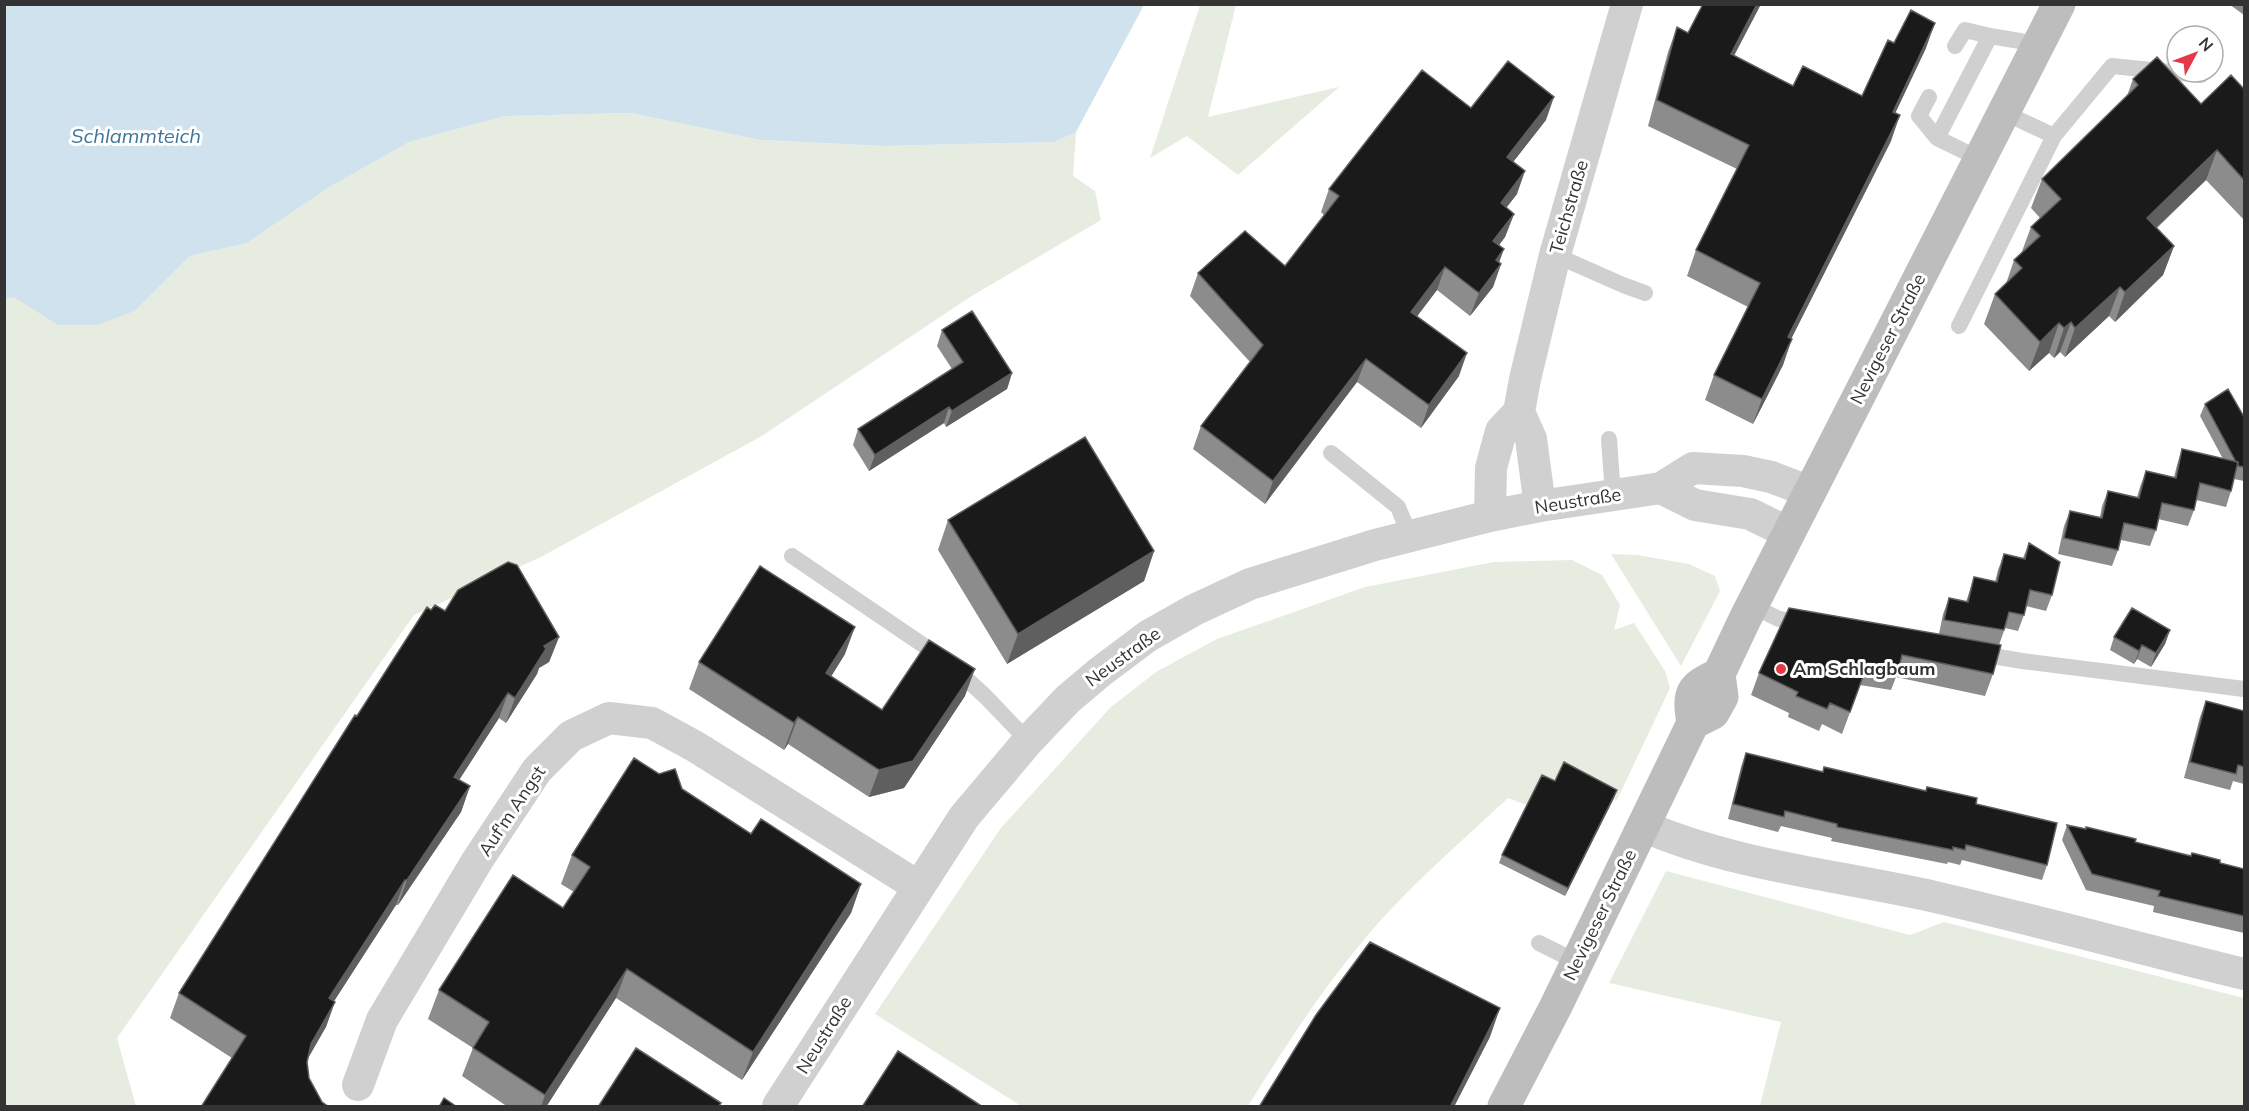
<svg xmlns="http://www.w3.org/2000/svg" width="2249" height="1111" viewBox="0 0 2249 1111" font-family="Mulish,sans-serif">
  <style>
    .green { fill: #e6ecdf }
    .water { fill: #cfe2ee }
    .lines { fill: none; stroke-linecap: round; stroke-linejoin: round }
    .service { stroke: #d0d0d0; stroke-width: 16 }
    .minor { stroke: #d0d0d0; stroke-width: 32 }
    .secondary { stroke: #bdbdbd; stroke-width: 33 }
    .wall { fill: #8c8c8c }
    .shaded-wall { fill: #5f5f5f }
    .building { fill: #1a1a1a; stroke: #5f5f5f; stroke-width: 1.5 }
    .poi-dot { fill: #e63946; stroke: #fff; stroke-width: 2 }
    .labels { text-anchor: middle; stroke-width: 6; stroke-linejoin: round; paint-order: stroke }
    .street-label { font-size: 18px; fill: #333; stroke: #fff }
    .poi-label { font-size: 18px; font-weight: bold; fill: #333; stroke: #fff; text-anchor: start }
    .water-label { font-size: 20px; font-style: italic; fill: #3f7597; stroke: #fff }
  </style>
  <rect width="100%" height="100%" fill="#fff"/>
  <path class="green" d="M 1200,5 L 1236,5 L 1208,117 L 1339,87 L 1238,175 L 1187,136 L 1150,158 Z
    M 631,113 L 760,140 L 882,146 L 1055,142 L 1076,132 L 1073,176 L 1095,191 L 1101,220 L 970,297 L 760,437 L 541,557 L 414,615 L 117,1038 L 136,1106 L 5,1106 L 5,299 L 15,296 L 97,324 L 135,311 L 190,256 L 247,243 L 328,188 L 409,142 L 505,116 Z
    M 1611,554 L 1637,555 L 1689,564 L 1715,576 L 1720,591 L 1681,666 Z
    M 1572,560 L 1602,575 L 1620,605 L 1614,630 L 1634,623 L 1665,671 L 1670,688 L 1617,800 L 1552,789 L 1527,805 L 1508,798 C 1465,838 1420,877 1380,921 C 1328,980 1289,1040 1248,1106 L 1021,1106 L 875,1014 L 1001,828 L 1111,707 L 1156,672 L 1217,639 L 1365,587 L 1494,562 Z
    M 1666,871 L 1910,935 L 1944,922 L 2244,998 L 2244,1106 L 1760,1106 L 1781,1022 L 1609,983 Z"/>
  <path class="water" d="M 5,4 L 1144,4 L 1144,5 L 1076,132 L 1055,142 L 882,146 L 760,140 L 631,113 L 505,116 L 409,142 L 328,188 L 247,243 L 190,256 L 135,311 L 97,325 L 58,325 L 14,297 L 5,299 Z"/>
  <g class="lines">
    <path class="service" d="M 1955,46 L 1965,30 L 1990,36
      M 1929,97 L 1919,116 L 1937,138
      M 2054,136 L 2112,66 L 2201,75
      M 1980,159 L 1937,138 L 1990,36 L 2038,44
      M 1555,255 L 1623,285 L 1645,293
      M 1959,326 L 2054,136 L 2003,112
      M 1609,439 L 1613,495
      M 1331,453 L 1398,507 L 1410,536
      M 792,556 L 948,662 L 986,697 L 1028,741
      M 1752,606 L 1779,619 L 1805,623
      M 1975,653 L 2022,661 L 2244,689
      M 1539,943 L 1577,962"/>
    <path class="minor" d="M 1519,412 L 1531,439 L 1540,506
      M 1661,488 L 1695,505 L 1750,514 L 1789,533
      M 1490,516 L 1491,468 L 1497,446 L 1501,431 L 1519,412 L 1525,379 L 1555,255 L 1627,4
      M 1643,826 C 1735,866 1838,875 1935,897 C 2039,921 2141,949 2244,974
      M 358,1085 L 382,1020 L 477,861 L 537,770 L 571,736 L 609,718 L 652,723 L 696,747 L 919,887
      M 778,1106 L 964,817 L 1028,741 L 1068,699 L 1100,672 L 1148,636 L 1194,610 L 1250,584 L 1375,545 L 1490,516 L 1540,506 L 1661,488 L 1693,468 L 1743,471 L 1771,477 L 1810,492"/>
    <path class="secondary" d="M 1693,723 L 1713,713 L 1722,697 L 1719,674 L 1745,619 L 2059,4
      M 1504,1106 L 1556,1006 L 1693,723 C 1688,692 1690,688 1719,674"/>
  </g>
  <path class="wall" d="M 1703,4 L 1761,4 L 1734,56 L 1793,86 L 1862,96 L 1894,43 L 1926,48 L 1895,113 L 1891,141 L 1791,339 L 1783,365 L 1753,424 L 1705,400 L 1714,375 L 1748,307 L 1687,276 L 1696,250 L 1737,169 L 1648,126 L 1668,52 L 1677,27 L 1688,33 Z
    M 2229,4 L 2244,4 L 2244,15 Z
    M 2133,79 L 2201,104 L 2244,89 L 2244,220 L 2206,180 L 2157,228 L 2174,246 L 2163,275 L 2115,322 L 2109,316 L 2065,357 L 2060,352 L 2054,358 L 2049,353 L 2029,371 L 1984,324 L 1995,294 L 2006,284 L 2014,260 L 2021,254 L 2031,227 L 2040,218 L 2031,208 L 2042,179 L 2127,96 Z
    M 1471,108 L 1546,120 L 1513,162 L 1517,194 L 1506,208 L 1514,214 L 1505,237 L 1499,245 L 1499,262 L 1501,264 L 1493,287 L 1470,316 L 1437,290 L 1417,316 L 1459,376 L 1421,428 L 1357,382 L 1265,504 L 1193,449 L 1201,426 L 1250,362 L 1190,296 L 1198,273 L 1285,266 L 1324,215 L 1321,212 L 1329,189 Z
    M 942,330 L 1012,373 L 1007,389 L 946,427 L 944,423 L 869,471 L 853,445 L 858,429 L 952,369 L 937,346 Z
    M 2205,404 L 2244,417 L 2244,481 L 2234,479 L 2231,491 L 2226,507 L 2196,500 L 2194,510 L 2188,526 L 2158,519 L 2156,530 L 2150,546 L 2121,540 L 2118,550 L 2112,566 L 2058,554 L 2064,526 L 2070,511 L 2100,517 L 2102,506 L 2108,491 L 2137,497 L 2140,487 L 2146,471 L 2174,477 L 2177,465 L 2182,449 L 2223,459 L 2200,416 Z
    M 948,520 L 1154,551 L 1144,581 L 1007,664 L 938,550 Z
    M 2029,543 L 2052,595 L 2046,611 L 2026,606 L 2024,615 L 2018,631 L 2005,628 L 1999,645 L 1993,674 L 1985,696 L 1896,677 L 1891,690 L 1860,685 L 1842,734 L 1822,724 L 1819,731 L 1788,717 L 1789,713 L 1751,695 L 1759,673 L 1939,634 L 1943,614 L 1949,598 L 1966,602 L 1974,577 L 1995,582 L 1998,570 L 2004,554 L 2023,558 Z
    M 431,610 L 445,611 L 559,637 L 549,662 L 539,668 L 537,674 L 506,723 L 499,718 L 459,780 L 470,786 L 461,812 L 398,905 L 396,905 L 334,1001 L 326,1027 L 232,1058 L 170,1018 L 179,993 L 357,716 Z
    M 2170,630 L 2165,644 L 2151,667 L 2137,659 L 2134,664 L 2110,650 L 2114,637 Z
    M 845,654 L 831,677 L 882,710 L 965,696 L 904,788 L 869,797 L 788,744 L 784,750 L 689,689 L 699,662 Z
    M 2206,701 L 2244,711 L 2244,784 L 2233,781 L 2230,790 L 2184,778 L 2200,717 Z
    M 1746,753 L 1822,772 L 1824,767 L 1925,791 L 1927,787 L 1976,804 L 2047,865 L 2042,880 L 1962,860 L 1960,865 L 1948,862 L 1947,864 L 1831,841 L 1832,838 L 1781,826 L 1778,832 L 1728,819 L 1741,767 Z
    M 1555,781 L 1614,798 L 1565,896 L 1499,863 L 1502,855 Z
    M 682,789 L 751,834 L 861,884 L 851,913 L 742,1080 L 616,998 L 546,1107 L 508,1107 L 462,1076 L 473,1048 L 428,1019 L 439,990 L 563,908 L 574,892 L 561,884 L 572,855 Z
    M 2067,825 L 2191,856 L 2192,853 L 2220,863 L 2244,869 L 2244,933 L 2153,912 L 2154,906 L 2086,890 L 2062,840 Z"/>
  <path class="shaded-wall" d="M 1757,4 L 1761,4 L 1721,80 L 1731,54 Z
    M 1935,23 L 1926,48 L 1884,137 L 1893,112 Z
    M 1554,97 L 1546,120 L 1499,180 L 1507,157 Z
    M 1900,115 L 1891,141 L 1779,363 L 1788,337 Z
    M 2217,150 L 2206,180 L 2136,247 L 2147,218 Z
    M 1525,171 L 1517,194 L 1492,226 L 1501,203 Z
    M 1514,214 L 1505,237 L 1485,264 L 1493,241 Z
    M 2174,246 L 2163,275 L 2115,322 L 2125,292 Z
    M 1504,249 L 1496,271 L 1501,264 L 1493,287 L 1470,316 L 1479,293 L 1496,260 Z
    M 1445,267 L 1437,290 L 1403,335 L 1411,312 Z
    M 2120,287 L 2109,316 L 2065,357 L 2075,328 Z
    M 2071,322 L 2060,352 L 2054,358 L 2064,328 Z
    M 2059,323 L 2049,353 L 2029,371 L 2040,342 Z
    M 1792,339 L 1783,365 L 1753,424 L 1762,399 Z
    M 1467,353 L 1459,376 L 1421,428 L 1429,405 Z
    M 1366,359 L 1357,382 L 1265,504 L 1273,481 Z
    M 1012,373 L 1007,389 L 946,427 L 952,411 Z
    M 949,407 L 944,423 L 869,471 L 875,455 Z
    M 1154,551 L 1144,581 L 1007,664 L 1018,634 Z
    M 855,627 L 845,654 L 816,700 L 826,673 Z
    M 2170,630 L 2165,644 L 2151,667 L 2156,653 Z
    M 559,637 L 549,662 L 539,668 L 537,674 L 506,723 L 515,698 L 544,646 Z
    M 2142,645 L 2137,659 L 2134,664 L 2139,651 Z
    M 975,669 L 965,696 L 904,788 L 869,797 L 879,770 Z
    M 508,693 L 499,718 L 445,802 L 454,777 Z
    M 798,717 L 788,744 L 784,750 L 794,723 Z
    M 470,786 L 461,812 L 398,905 L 407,880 Z
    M 1617,790 L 1614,798 L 1565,896 L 1568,888 Z
    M 405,880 L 396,905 L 320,1023 L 329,998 Z
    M 861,884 L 851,913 L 742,1080 L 753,1052 Z
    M 627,969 L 616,998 L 546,1107 L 541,1107 L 545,1095 Z
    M 335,1002 L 326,1027 L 302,1069 L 311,1044 Z
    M 1500,1008 L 1490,1037 L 1454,1107 L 1450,1107 Z"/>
  <path class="building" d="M 1703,4 L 1757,4 L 1731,54 L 1793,86 L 1803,66 L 1862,96 L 1888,40 L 1894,43 L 1911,10 L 1935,23 L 1893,112 L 1900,115 L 1788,337 L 1792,339 L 1762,399 L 1714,375 L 1760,283 L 1696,250 L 1749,145 L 1657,100 L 1677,27 L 1688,33 Z
    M 2157,57 L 2201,104 L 2231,75 L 2244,89 L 2244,180 L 2217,150 L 2147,218 L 2174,246 L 2125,292 L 2120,287 L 2075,328 L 2071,322 L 2064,328 L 2059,323 L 2040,342 L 1995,294 L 2022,268 L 2014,260 L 2040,236 L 2031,227 L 2061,199 L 2042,179 L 2138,85 L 2133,79 Z
    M 1508,61 L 1554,97 L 1507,157 L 1525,171 L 1501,203 L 1514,214 L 1493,241 L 1504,249 L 1496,260 L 1501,264 L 1479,293 L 1445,267 L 1411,312 L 1467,353 L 1429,405 L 1366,359 L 1273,481 L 1201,426 L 1263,345 L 1198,273 L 1245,231 L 1285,266 L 1339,196 L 1329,189 L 1422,70 L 1471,108 Z
    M 972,311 L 1012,373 L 952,411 L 949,407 L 875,455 L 858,429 L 963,362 L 942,330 Z
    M 2228,389 L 2244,417 L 2244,467 L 2238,466 L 2238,462 L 2236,462 L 2205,404 Z
    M 1085,437 L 1154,551 L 1018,634 L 948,520 Z
    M 2182,449 L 2238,462 L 2231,491 L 2200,483 L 2194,510 L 2162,503 L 2156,530 L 2124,523 L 2118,550 L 2064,538 L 2070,511 L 2102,518 L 2108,491 L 2139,498 L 2146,471 L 2176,478 Z
    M 2029,543 L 2060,562 L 2052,595 L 2030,590 L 2024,615 L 2009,612 L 2004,630 L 1944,620 L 1949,598 L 1968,602 L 1974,577 L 1997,582 L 2004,554 L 2025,559 Z
    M 508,562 L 517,565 L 559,637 L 544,646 L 546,649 L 515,698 L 508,693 L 454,777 L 470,786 L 407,880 L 405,880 L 329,998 L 335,1002 L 311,1044 L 307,1062 L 309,1078 L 322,1102 L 329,1107 L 201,1107 L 246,1036 L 179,993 L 355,715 L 357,716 L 427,607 L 431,610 L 435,605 L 445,611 L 458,590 Z
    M 760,566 L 855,627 L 826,673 L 882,710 L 929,640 L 975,669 L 913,761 L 879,770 L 798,717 L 794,723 L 699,662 Z
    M 1789,608 L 2001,645 L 1993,674 L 1902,655 L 1899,668 L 1868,663 L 1850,712 L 1830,703 L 1827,709 L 1796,696 L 1798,692 L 1759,673 Z
    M 2132,608 L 2170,630 L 2156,653 L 2142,645 L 2139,651 L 2114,637 Z
    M 2206,701 L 2244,711 L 2244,767 L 2238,765 L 2236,774 L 2190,762 Z
    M 1746,753 L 1823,772 L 1824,767 L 1926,791 L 1927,787 L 1977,798 L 1976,804 L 2057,823 L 2047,865 L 1966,845 L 1965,850 L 1953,847 L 1953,850 L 1837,827 L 1837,824 L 1785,811 L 1784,817 L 1733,804 Z
    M 634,758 L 659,774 L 675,769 L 682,789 L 751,834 L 761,819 L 861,884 L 753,1052 L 627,969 L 545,1095 L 473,1048 L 489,1022 L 439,990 L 513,875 L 563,908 L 590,867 L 572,855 Z
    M 1564,762 L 1617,790 L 1568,888 L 1502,855 L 1542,775 L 1555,781 Z
    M 2067,825 L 2086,829 L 2086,827 L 2136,839 L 2135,842 L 2191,856 L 2192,853 L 2220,860 L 2220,863 L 2244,869 L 2244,916 L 2158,896 L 2160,891 L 2092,874 Z
    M 1370,942 L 1500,1008 L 1450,1107 L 1259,1107 L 1316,1015 Z
    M 636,1048 L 721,1103 L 718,1107 L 598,1107 Z
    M 898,1051 L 983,1107 L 862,1107 Z
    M 444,1098 L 457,1107 L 439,1107 Z"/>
  <circle class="poi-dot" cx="1781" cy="669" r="6"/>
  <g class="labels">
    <g class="street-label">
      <text transform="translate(1569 207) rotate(-74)" y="6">Teichstraße</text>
      <text transform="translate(1888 339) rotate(-63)" y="6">Nevigeser Straße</text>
      <text transform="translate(1578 501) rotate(-9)" y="6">Neustraße</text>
      <text transform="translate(1123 657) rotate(-36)" y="6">Neustraße</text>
      <text transform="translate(512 811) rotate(-56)" y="6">Auf'm Angst</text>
      <text transform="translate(1600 915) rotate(-64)" y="6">Nevigeser Straße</text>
      <text transform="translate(824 1035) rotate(-58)" y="6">Neustraße</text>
    </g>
    <g class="poi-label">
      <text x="1793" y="675">Am Schlagbaum</text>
    </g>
    <g class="water-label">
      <text x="136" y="143">Schlammteich</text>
    </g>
  </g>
  <rect width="2249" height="1111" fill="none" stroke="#333333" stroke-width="12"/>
  <g transform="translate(2195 54) rotate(49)"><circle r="28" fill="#ffffff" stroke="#adadad" stroke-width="1.5"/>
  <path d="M0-4.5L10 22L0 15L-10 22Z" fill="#e63946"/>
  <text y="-9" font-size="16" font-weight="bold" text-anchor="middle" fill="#333333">N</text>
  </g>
</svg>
